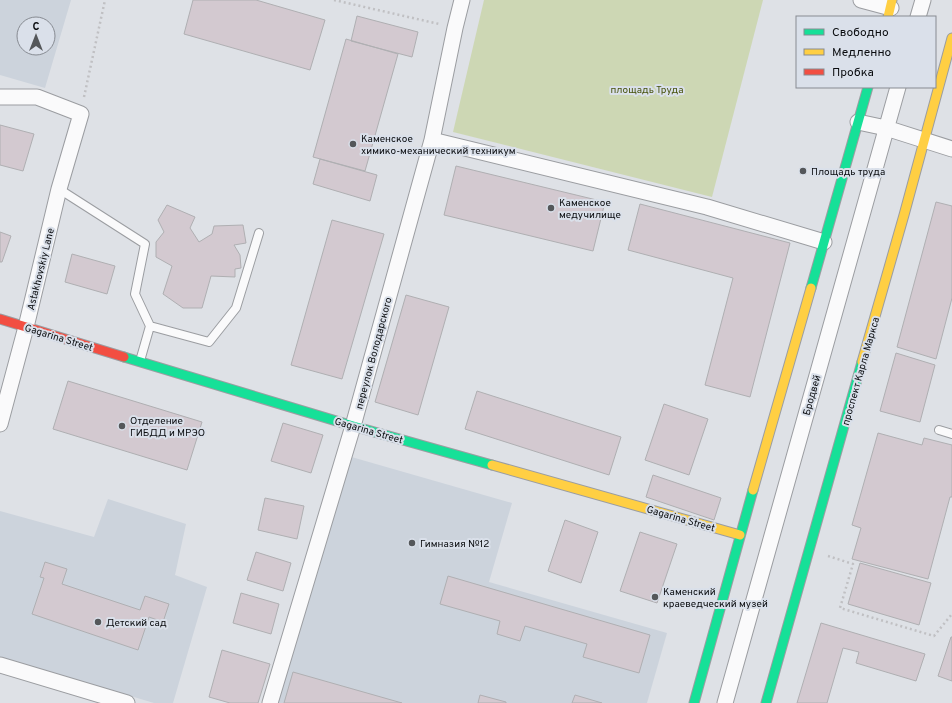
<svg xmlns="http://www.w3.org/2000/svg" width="952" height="703" viewBox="0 0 952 703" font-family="Overpass,sans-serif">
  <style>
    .built { fill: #ccd3dc; fill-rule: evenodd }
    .green { fill: #cdd7b4 }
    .building { fill: #d3c9d0; stroke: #afafb2 }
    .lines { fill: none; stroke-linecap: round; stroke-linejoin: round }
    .lane-casing { stroke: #9b9da1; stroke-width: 10 }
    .street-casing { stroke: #9b9da1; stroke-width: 17 }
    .fast-casing { stroke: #9b9da1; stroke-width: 11 }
    .slow-casing { stroke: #9b9da1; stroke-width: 11 }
    .jam-casing { stroke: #9b9da1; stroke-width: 11 }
    .path { stroke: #c0c0c3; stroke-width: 2.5; stroke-dasharray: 2 3; stroke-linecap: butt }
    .lane { stroke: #fafafb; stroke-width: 8 }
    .street { stroke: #fafafb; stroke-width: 15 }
    .fast { stroke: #16e098; stroke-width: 9 }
    .slow { stroke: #ffcf43; stroke-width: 9 }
    .jam { stroke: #f24e42; stroke-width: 9 }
    .poi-dot { fill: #54575a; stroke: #dae0ea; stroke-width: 1.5 }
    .labels { text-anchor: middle; stroke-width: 4; stroke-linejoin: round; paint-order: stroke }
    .park-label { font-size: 10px; fill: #47520c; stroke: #dae0ea }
    .poi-label { font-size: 10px; fill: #0a0c0f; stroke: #dae0ea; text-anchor: start }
    .street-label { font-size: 10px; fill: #0a0c0f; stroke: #dae0ea }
  </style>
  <rect width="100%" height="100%" fill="#dee1e6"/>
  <path class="built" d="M 0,0 L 71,0 L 45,88 L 0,75 ZM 24,24 L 48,24 L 48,48 L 24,48 Z
    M 348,456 L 512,503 L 489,582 L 667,633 L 647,703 L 277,703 Z
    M 108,499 L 186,524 L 175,575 L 207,587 L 173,703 L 154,703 L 0,657 L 0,511 L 94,537 Z"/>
  <path class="green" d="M 484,0 L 763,0 L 712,197 L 453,132 Z"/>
  <path class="building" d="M 193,0 L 256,0 L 325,20 L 310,70 L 184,34 Z
    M 357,16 L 418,32 L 412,57 L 351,41 Z
    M 346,39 L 398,54 L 365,171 L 313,157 Z
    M 0,125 L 34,134 L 23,171 L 0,165 Z
    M 320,159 L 377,175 L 370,201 L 313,184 Z
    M 456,166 L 605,202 L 593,251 L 444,215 Z
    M 936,202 L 952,206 L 952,298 L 936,359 L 897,347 Z
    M 640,204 L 790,243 L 750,397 L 705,385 L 733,278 L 628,250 Z
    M 167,205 L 195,217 L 190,228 L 199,242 L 212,234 L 214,226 L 243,225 L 246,243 L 234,245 L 240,255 L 241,268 L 235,269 L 235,277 L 211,276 L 202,308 L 183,308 L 163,294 L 172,266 L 156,257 L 156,242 L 164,232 L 158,220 Z
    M 332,220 L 384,234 L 342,379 L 291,365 Z
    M 0,232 L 11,236 L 2,262 L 0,262 Z
    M 72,254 L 115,266 L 107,294 L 65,282 Z
    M 406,295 L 449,307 L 418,415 L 375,402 Z
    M 896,353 L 935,365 L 920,422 L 880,411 Z
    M 68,381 L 202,422 L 187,470 L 53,429 Z
    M 477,391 L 621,437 L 609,475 L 465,429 Z
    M 664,404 L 708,419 L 689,475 L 645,460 Z
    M 283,423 L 323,435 L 311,473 L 271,461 Z
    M 878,433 L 922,445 L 924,438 L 952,445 L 952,497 L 950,497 L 928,579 L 852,559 L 861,528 L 852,525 Z
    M 653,475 L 721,498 L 714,520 L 646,497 Z
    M 265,498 L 304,506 L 297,539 L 258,530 Z
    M 565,520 L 598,532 L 581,583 L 548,571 Z
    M 640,532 L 677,544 L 657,603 L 620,591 Z
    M 256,552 L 291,563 L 283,591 L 247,580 Z
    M 45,562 L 67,569 L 62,584 L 140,610 L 145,596 L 169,604 L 163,622 L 149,617 L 138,650 L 32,614 L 44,578 L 40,577 Z
    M 860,563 L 931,583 L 919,625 L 848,604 Z
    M 448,576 L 650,635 L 639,673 L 583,657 L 587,644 L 525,626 L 520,641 L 497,634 L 500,621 L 440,604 Z
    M 241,593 L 279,604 L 271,634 L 233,623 Z
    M 821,623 L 925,654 L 916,681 L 856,663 L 859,652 L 843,648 L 827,703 L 797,703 Z
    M 951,637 L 952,637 L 952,681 L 938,676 Z
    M 222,650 L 270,664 L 258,703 L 230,703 L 209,697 Z
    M 293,672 L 402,703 L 284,703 Z
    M 480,695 L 506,702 L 506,703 L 478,703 Z
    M 575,695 L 602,703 L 572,703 Z"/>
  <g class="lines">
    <g class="lane-casing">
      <path id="lane" d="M 59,189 L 145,244 L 135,294 L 150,326 L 140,361
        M 150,326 L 209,342 L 236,308 L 259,233
        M 939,430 L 952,434"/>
    </g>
    <g class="street-casing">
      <path id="street" d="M 861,0 L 891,8
        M 918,17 L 923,0
        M 0,97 L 37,97 L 81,114 L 59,189 L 26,327 L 0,424
        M 858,122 L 886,128 L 952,149
        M 432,140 L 707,207 L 824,242
        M 0,665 L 127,703
        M 270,703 L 353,426 L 432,140 L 455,28 L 462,0
        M 725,703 L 898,87"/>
    </g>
    <g class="fast-casing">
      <path id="fast" d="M 811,288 L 868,87
        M 124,357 L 353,426 L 492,465
        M 694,703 L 753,490
        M 766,703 L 862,362"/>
    </g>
    <g class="slow-casing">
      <path id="slow" d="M 888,17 L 892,0
        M 862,362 L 904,215 L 952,38
        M 492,465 L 740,535
        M 753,490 L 811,288"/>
    </g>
    <g class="jam-casing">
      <path id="jam" d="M 0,319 L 124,357"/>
    </g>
    <path class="path" d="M 334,0 L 439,24
      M 84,97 L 105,0
      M 828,556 L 853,564 L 840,608 L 934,636 L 952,614"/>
    <use href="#lane" class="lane"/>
    <use href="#street" class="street"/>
    <use href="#fast" class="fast"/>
    <use href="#slow" class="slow"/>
    <use href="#jam" class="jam"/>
  </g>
  <g class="poi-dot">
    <circle cx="353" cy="144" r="4"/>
    <circle cx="803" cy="171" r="4"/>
    <circle cx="551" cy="208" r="4"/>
    <circle cx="122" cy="426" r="4"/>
    <circle cx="412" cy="543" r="4"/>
    <circle cx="655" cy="597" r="4"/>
    <circle cx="98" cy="622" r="4"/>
  </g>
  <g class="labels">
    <g class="park-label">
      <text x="647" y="93">площадь Труда</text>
    </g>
    <g class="poi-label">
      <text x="361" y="142">Каменское<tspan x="361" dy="12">химико-механический техникум</tspan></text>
      <text x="811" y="175">Площадь труда</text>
      <text x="559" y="206">Каменское<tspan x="559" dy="12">медучилище</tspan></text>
      <text x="130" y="424">Отделение<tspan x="130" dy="12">ГИБДД и МРЭО</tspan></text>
      <text x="420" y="547">Гимназия №12</text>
      <text x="663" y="595">Каменский<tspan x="663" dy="12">краеведческий музей</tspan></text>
      <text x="106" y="626">Детский сад</text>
    </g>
    <g class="street-label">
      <text transform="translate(40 269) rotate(-76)" y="4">Astakhovskiy Lane</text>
      <text transform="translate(59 337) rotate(17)" y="4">Gagarina Street</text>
      <text transform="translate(373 353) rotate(-75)" y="4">переулок Володарского</text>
      <text transform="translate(860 371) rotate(-74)" y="4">проспект Карла Маркса</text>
      <text transform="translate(811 395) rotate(-74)" y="4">Бродвей</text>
      <text transform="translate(369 430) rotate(16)" y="4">Gagarina Street</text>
      <text transform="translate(681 518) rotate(16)" y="4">Gagarina Street</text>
    </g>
  </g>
  <rect x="796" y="16" width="140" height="72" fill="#dae0ea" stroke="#878b92"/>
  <rect x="804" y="29" width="20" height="6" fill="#16e098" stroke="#878b92"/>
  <text x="832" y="36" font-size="12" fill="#0a0c0f">Свободно</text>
  <rect x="804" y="49" width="20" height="6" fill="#ffcf43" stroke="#878b92"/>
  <text x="832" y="56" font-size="12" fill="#0a0c0f">Медленно</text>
  <rect x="804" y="69" width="20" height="6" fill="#f24e42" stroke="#878b92"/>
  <text x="832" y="76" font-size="12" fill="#0a0c0f">Пробка</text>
  <g transform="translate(36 36)"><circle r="19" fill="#dae0ea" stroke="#878b92"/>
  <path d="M0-3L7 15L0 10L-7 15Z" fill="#54575a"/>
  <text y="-6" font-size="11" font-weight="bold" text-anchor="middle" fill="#0a0c0f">С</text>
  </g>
</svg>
